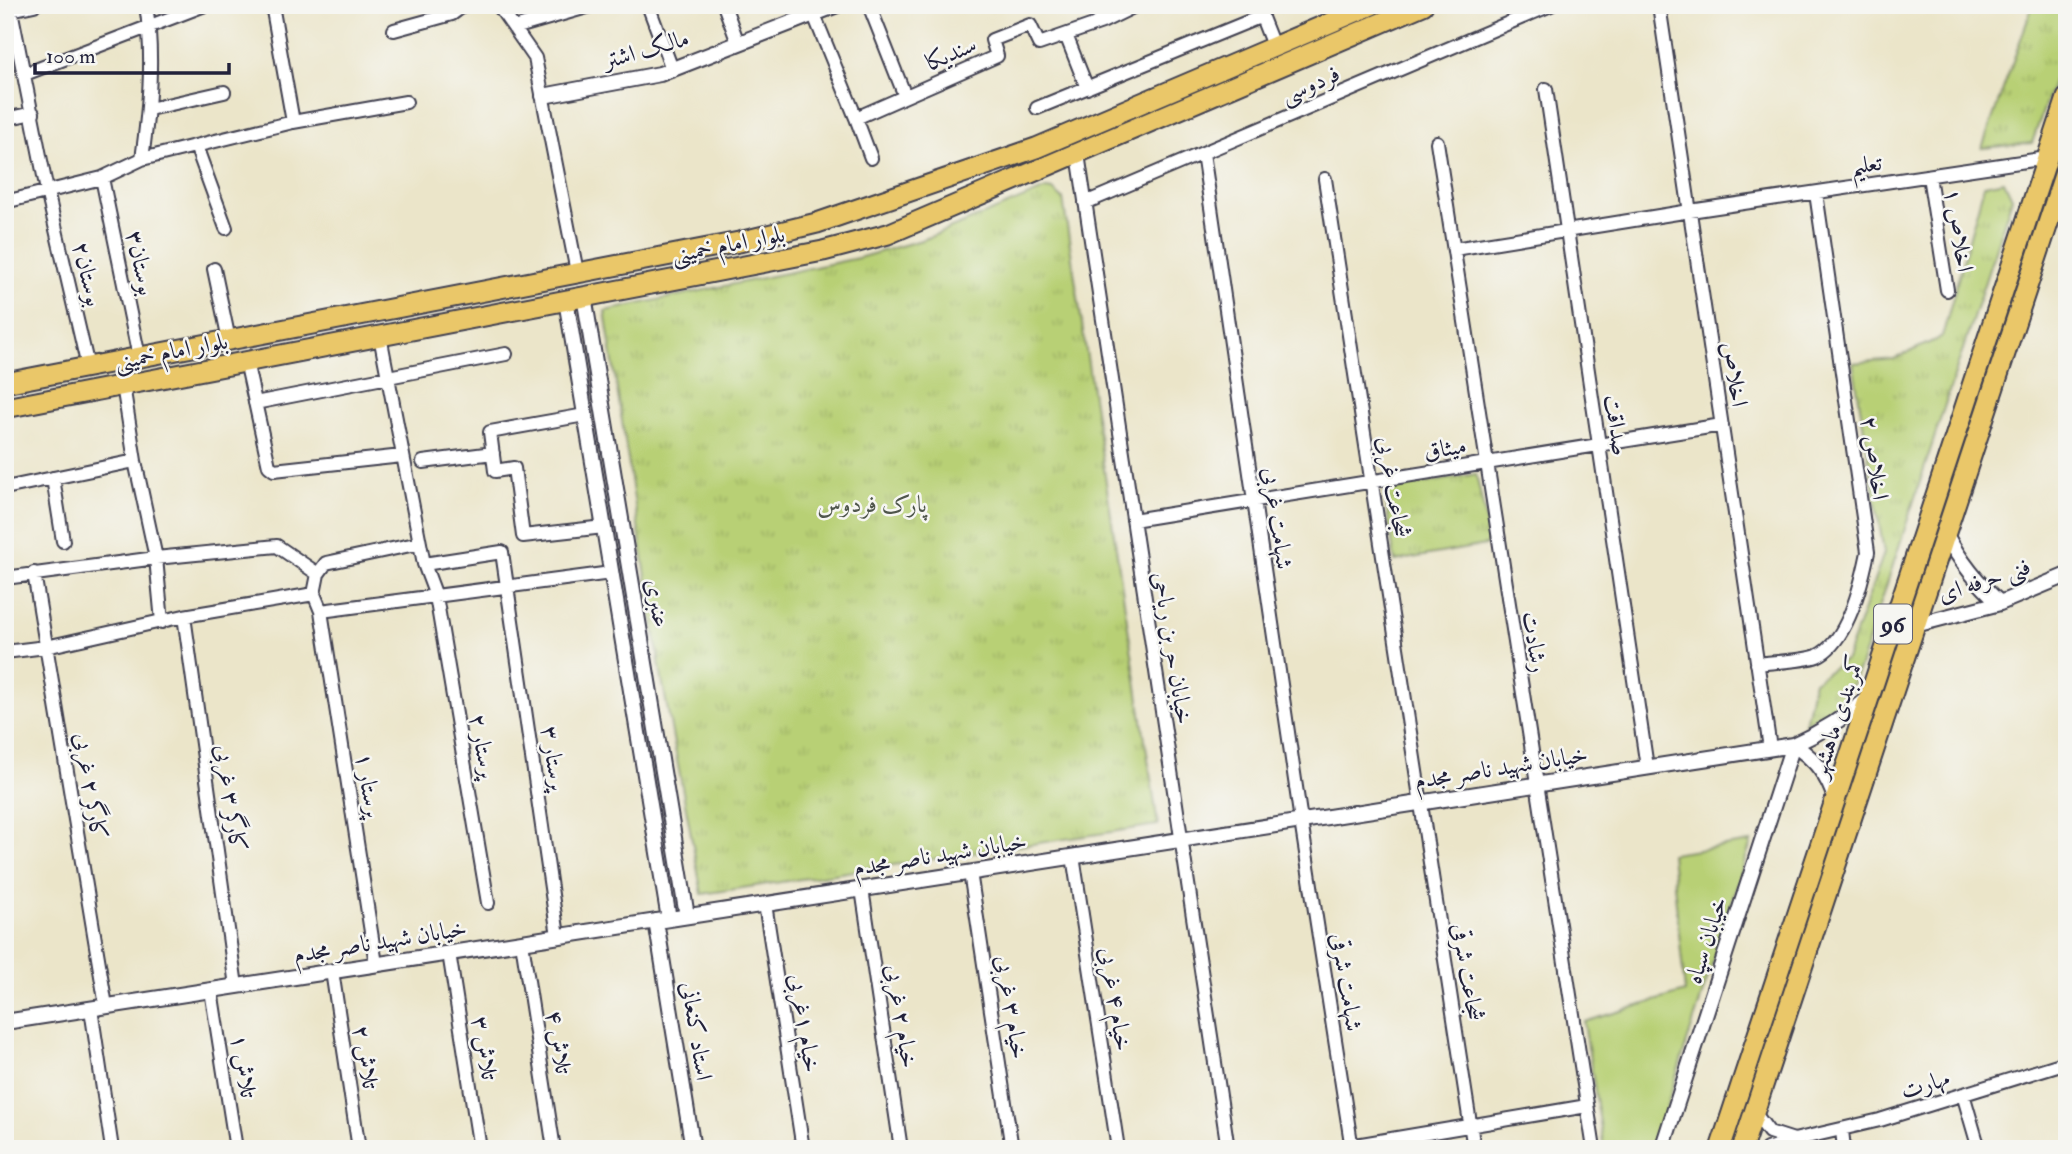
<svg xmlns="http://www.w3.org/2000/svg" width="2072" height="1154" viewBox="0 0 2072 1154" font-family="'IM FELL Double Pica',Amiri,serif">
  <style>
    .grass { fill: #b8d075; stroke: #6d7958; stroke-width: 2 }
    .park { fill: url(#park-tufts); stroke: #6d7958; stroke-width: 2 }
    .lines { fill: none; stroke-linecap: round; stroke-linejoin: round }
    .minor-casing { stroke: #403f50; stroke-width: 16 }
    .tertiary-casing { stroke: #403f50; stroke-width: 18 }
    .primary-casing { stroke: #403f50; stroke-width: 23 }
    .minor { stroke: #fff; stroke-width: 12 }
    .tertiary { stroke: #fff; stroke-width: 14 }
    .primary { stroke: #eac769; stroke-width: 19 }
    .labels { text-anchor: middle; stroke-width: 5; stroke-linejoin: round; paint-order: stroke }
    .shield { fill: #f6f6f2; stroke: #626272; stroke-width: 2 }
    .shield-label { font-size: 23px; font-weight: bold; fill: #22223b }
    .street-label { font-size: 24px; fill: #22223b; stroke: #f6f6f2 }
    .park-label { font-size: 24px; fill: #4f564c; stroke: #f6f6f2 }
  </style>
  <defs>
    <pattern id="park-tufts" width="24" height="20" patternUnits="userSpaceOnUse" patternTransform="scale(1.75)"><rect width="24" height="20" fill="#b8d075"/><path d="M3 7l-1-3M5 7V3M7 7l1-3M15 17l-1-3M17 17v-4M19 17l1-3" fill="none" stroke="#9eb266"/></pattern>
  </defs>
  <rect width="100%" height="100%" fill="#f6f6f2"/>
  <filter id="ink" filterUnits="userSpaceOnUse"><feTurbulence type="fractalNoise" baseFrequency=".0143" numOctaves="2"/><feDisplacementMap in="SourceGraphic" scale="14" xChannelSelector="R" yChannelSelector="G"/><feConvolveMatrix kernelMatrix="1 2 1 2 8 2 1 2 1" color-interpolation-filters="sRGB"/></filter>
  <filter id="wash" filterUnits="userSpaceOnUse"><feTurbulence type="fractalNoise" baseFrequency=".00686" numOctaves="4" result="noise"/><feDisplacementMap in="SourceGraphic" scale="28" xChannelSelector="R" yChannelSelector="G"/><feGaussianBlur stdDeviation="1.57" result="paint"/><feColorMatrix in="noise" values="0 0 0 0 0 0 0 0 0 0 0 0 0 0 0 0 0 1.4 0 .05"/><feComposite in="paint" operator="in"/></filter>
  <g filter="url(#wash)">
    <rect width="100%" height="100%" fill="#ebe5c9"/>
    <path class="grass" d="M 1751,842 L 1653,1149 L 1604,1149 L 1584,1022 L 1685,992 L 1671,854 Z"/>
    <path class="park" d="M 2033,5 L 2067,5 L 2067,42 L 2032,143 L 1982,148 Z
      M 2004,181 L 2012,198 L 1860,667 L 1846,697 L 1805,724 L 1814,681 L 1846,659 L 1884,553 L 1853,363 L 1894,359 L 1942,337 L 1984,185 Z
      M 1046,189 L 1053,190 L 1063,199 L 1158,825 L 702,894 L 661,674 L 605,311 L 858,258 L 925,239 Z
      M 1476,474 L 1491,544 L 1395,561 L 1384,491 Z"/>
  </g>
  <g filter="url(#ink)">
    <g class="lines">
      <g class="minor-casing">
        <path id="minor" d="M 272,5 L 293,122
          M 498,5 L 535,58 L 577,272
          M 648,5 L 672,69
          M 724,5 L 738,43
          M 810,5 L 856,118 L 997,56 L 992,40 L 1030,25 L 1039,44 L 1102,22 L 1137,5
          M 869,5 L 905,96
          M 1096,5 L 1102,22
          M 1257,5 L 1274,48
          M 1659,5 L 1770,748
          M 11,10 L 47,191 L 88,367
          M 6,11 L 34,5
          M 514,28 L 594,5
          M 394,30 L 452,14 L 464,5
          M 1066,35 L 1087,88
          M 25,74 L 205,5
          M 1546,89 L 1647,767
          M 1037,108 L 1262,16
          M 149,109 L 224,92
          M 856,118 L 871,158
          M 5,119 L 33,113
          M 1437,142 L 1594,1149
          M 196,146 L 226,228
          M 1203,153 L 1301,821 L 1352,1149
          M 1078,154 L 1228,1149
          M 142,159 C 149,108 154,56 146,5
          M 1929,176 L 1947,290
          M 102,178 L 139,357
          M 1325,179 L 1474,1149
          M 5,202 L 102,178 L 142,159 L 293,122 L 406,102
          M 1085,203 L 1551,5
          M 1454,249 L 1690,211 L 2047,158
          M 214,269 L 229,340
          M 380,336 L 424,564 L 436,596 L 488,903
          M 246,361 L 269,466 L 274,470 L 402,456
          M 123,385 L 135,461 L 156,558 L 162,622
          M 255,403 L 506,354
          M 585,415 L 490,432 L 495,471 L 514,468 L 523,536 L 604,527
          M 423,462 L 493,453
          M 53,478 L 63,541
          M 5,488 L 135,461
          M 1133,520 L 1722,425
          M 424,564 L 502,552 L 558,936
          M 34,573 L 106,1006
          M 5,578 L 156,558 L 277,546 L 318,574
          M 314,594 L 318,574 L 326,563 L 420,543
          M 321,611 L 376,964
          M 184,616 L 236,986
          M 5,652 L 46,647 L 184,616 L 314,594 L 321,611 L 611,573
          M 1757,664 C 1772,662 1805,661 1817,656 C 1848,642 1862,582 1868,552 L 1816,193
          M 1073,856 L 1118,1149
          M 970,872 L 1012,1149
          M 862,889 L 901,1149
          M 765,904 L 803,1149
          M 522,942 L 554,1149
          M 449,953 L 480,1149
          M 332,971 L 359,1149
          M 211,990 L 236,1149
          M 91,1009 L 112,1149
          M 1963,1094 L 1979,1149
          M 1754,1112 L 1769,1132 L 1794,1140 L 1767,1149
          M 1842,1130 L 1844,1149
          M 1794,1140 L 1880,1120 L 2067,1062
          M 1332,1149 L 1587,1106"/>
      </g>
      <g class="tertiary-casing">
        <path id="tertiary" d="M 543,96 L 660,74 L 837,5
          M 584,296 L 687,916
          M 566,300 L 669,919
          M 1945,533 C 1960,561 1977,583 2000,603
          M 1915,625 L 2000,603 L 2067,575
          M 1793,745 C 1815,758 1828,775 1835,799
          M 656,921 L 693,1149
          M 5,1022 L 1793,745 C 1822,732 1845,718 1869,697
          M 1662,1149 L 1793,745"/>
      </g>
      <g class="primary-casing">
        <path id="primary" d="M 5,383 L 739,242 L 817,223 L 1036,148 L 1372,5
          M 5,408 L 823,251 L 888,234 L 1423,5
          M 1720,1149 L 2067,98
          M 1742,1149 L 2067,166"/>
      </g>
      <use href="#minor" class="minor"/>
      <use href="#tertiary" class="tertiary"/>
      <use href="#primary" class="primary"/>
    </g>
  </g>
  <g class="labels">
    <rect class="shield" x="1874" y="604.5" width="38" height="39" rx="5"/>
    <g class="shield-label">
      <text x="1893" y="632">96</text>
    </g>
    <g class="street-label">
      <text transform="translate(646 49) rotate(-16)" y="8">مالک اشتر</text>
      <text transform="translate(951 53) rotate(-24)" y="8">سندیکا</text>
      <text transform="translate(1310 84) rotate(-23)" y="8">فردوسی</text>
      <text transform="translate(1866 164) rotate(-8)" y="8">تعلیم</text>
      <text transform="translate(1959 230) rotate(81)" y="8">اخلاص ۱</text>
      <text transform="translate(728 244) rotate(-11)" y="8">بلوار امام خمینی</text>
      <text transform="translate(141 263) rotate(78)" y="8">بوستان۳</text>
      <text transform="translate(88 274) rotate(77)" y="8">بوستان۲</text>
      <text transform="translate(171 351) rotate(-11)" y="8">بلوار امام خمینی</text>
      <text transform="translate(1735 374) rotate(81)" y="8">اخلاص</text>
      <text transform="translate(1617 425) rotate(82)" y="8">صداقت</text>
      <text transform="translate(1445 448) rotate(-9)" y="8">میثاق</text>
      <text transform="translate(1875 458) rotate(82)" y="8">اخلاص ۲</text>
      <text transform="translate(1394 487) rotate(81)" y="8">شجاعت غربی</text>
      <text transform="translate(1278 518) rotate(82)" y="8">شهامت غربی</text>
      <text transform="translate(1984 580) rotate(-18)" y="8">فنی حرفه ای</text>
      <text transform="translate(658 603) rotate(80)" y="8">عنبری</text>
      <text transform="translate(1535 642) rotate(81)" y="8">رشادت</text>
      <text transform="translate(1173 648) rotate(81)" y="8">خیابان حر بن ریاحی</text>
      <text transform="translate(1837 716) rotate(-72)" y="8">کمربندی ماهشهر</text>
      <text transform="translate(483 746) rotate(80)" y="8">پرستار ۲</text>
      <text transform="translate(554 758) rotate(82)" y="8">پرستار ۳</text>
      <text transform="translate(1501 767) rotate(-9)" y="8">خیابان شهید ناصر مجدم</text>
      <text transform="translate(369 785) rotate(81)" y="8">پرستار ۱</text>
      <text transform="translate(91 786) rotate(81)" y="8">کارگر ۲ غربی</text>
      <text transform="translate(231 798) rotate(82)" y="8">کارگر ۳ غربی</text>
      <text transform="translate(940 854) rotate(-9)" y="8">خیابان شهید ناصر مجدم</text>
      <text transform="translate(1706 940) rotate(-72)" y="8">خیابان سپاه</text>
      <text transform="translate(380 941) rotate(-9)" y="8">خیابان شهید ناصر مجدم</text>
      <text transform="translate(1468 972) rotate(81)" y="8">شجاعت شرقی</text>
      <text transform="translate(1347 982) rotate(81)" y="8">شهامت شرقی</text>
      <text transform="translate(1116 999) rotate(81)" y="8">خیام ۴ غربی</text>
      <text transform="translate(1012 1007) rotate(81)" y="8">خیام ۳ غربی</text>
      <text transform="translate(902 1016) rotate(81)" y="8">خیام ۲ غربی</text>
      <text transform="translate(805 1023) rotate(81)" y="8">خیام ۱غربی</text>
      <text transform="translate(697 1031) rotate(81)" y="8">استاد کنعانی</text>
      <text transform="translate(559 1042) rotate(81)" y="8">تلاش ۴</text>
      <text transform="translate(485 1048) rotate(81)" y="8">تلاش ۳</text>
      <text transform="translate(366 1057) rotate(81)" y="8">تلاش ۲</text>
      <text transform="translate(244 1066) rotate(81)" y="8">تلاش ۱</text>
      <text transform="translate(1925 1084) rotate(-17)" y="8">مهارت</text>
    </g>
    <g class="park-label">
      <text x="872" y="512">پارک فردوس</text>
    </g>
  </g>
  <rect width="2072" height="1154" fill="none" stroke="#f6f6f2" stroke-width="28"/>
  <path d="M35 63v10h194v-10" fill="none" stroke="#22223b" stroke-width="3.5"/>
  <text x="46" y="63" font-size="21" fill="#22223b" stroke="#f6f6f2" stroke-width="5" paint-order="stroke">100 m</text>
</svg>
